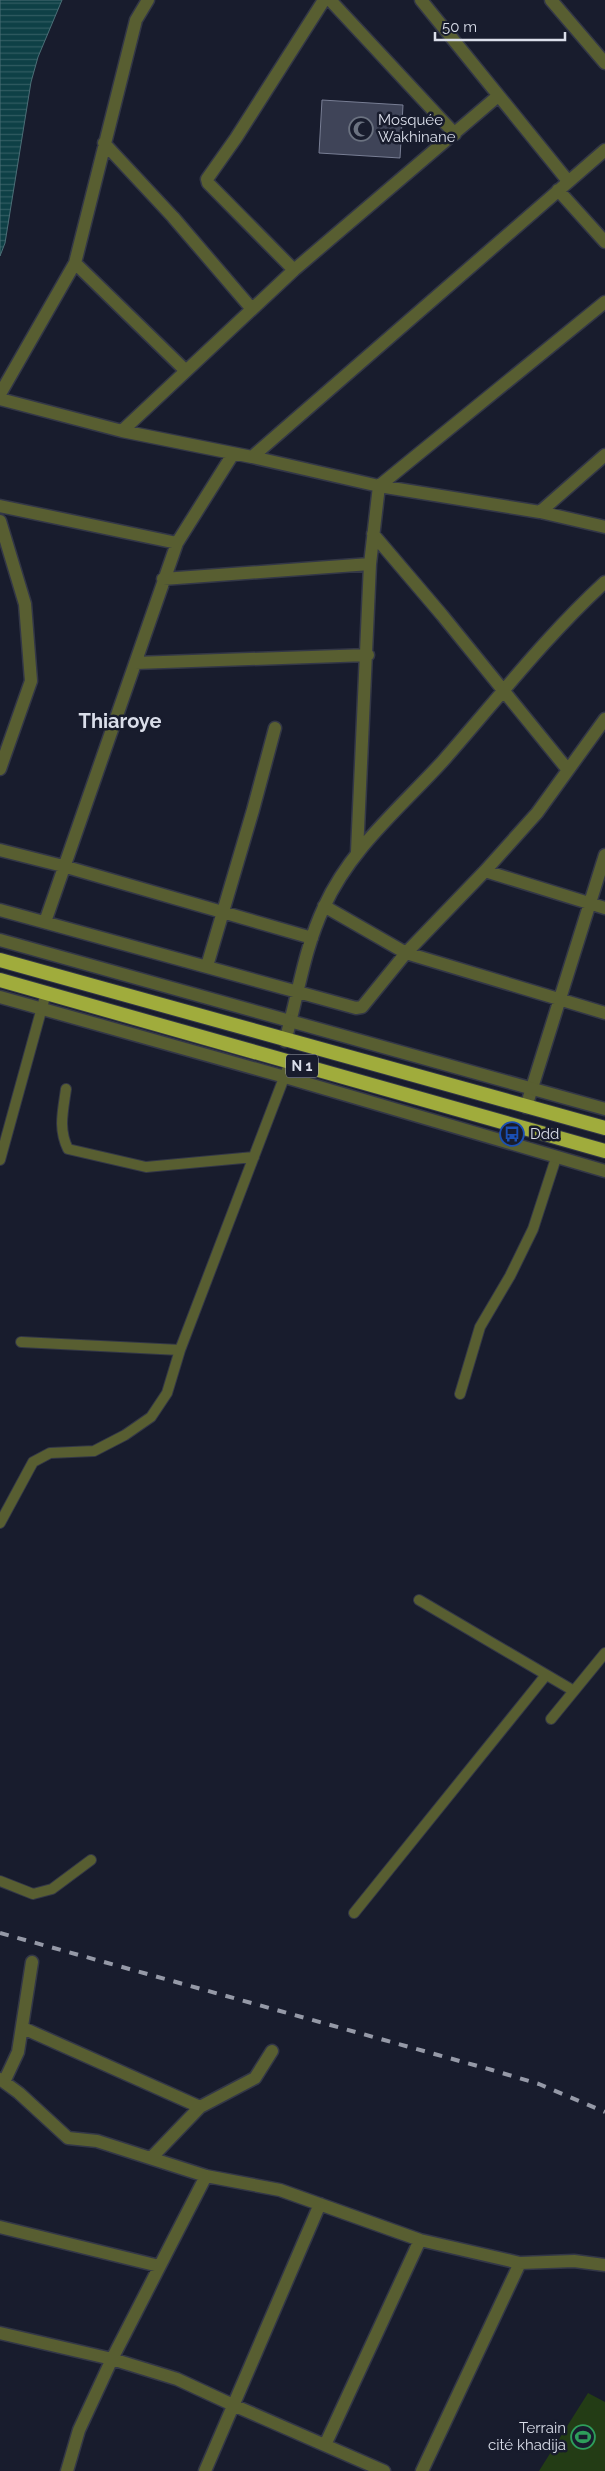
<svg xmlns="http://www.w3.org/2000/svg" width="605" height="2471" viewBox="0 0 605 2471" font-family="Raleway,sans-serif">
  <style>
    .green { fill: #233c15 }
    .water { fill: url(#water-rules); stroke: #4b6f77 }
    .building { fill: #3f4458; stroke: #787e94 }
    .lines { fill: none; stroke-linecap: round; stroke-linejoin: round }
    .service-casing { stroke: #333747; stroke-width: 12 }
    .minor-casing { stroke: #333747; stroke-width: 15 }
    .tertiary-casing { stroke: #333747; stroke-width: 15 }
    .trunk-casing { stroke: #333747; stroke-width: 16 }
    .service { stroke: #585e31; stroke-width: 10 }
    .minor { stroke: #585e31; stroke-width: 12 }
    .tertiary { stroke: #585e31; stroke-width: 12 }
    .trunk { stroke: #a0ac3c; stroke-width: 14 }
    .rail { stroke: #9599a7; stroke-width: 4; stroke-dasharray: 9 9; stroke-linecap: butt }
    .labels { text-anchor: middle; stroke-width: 5; stroke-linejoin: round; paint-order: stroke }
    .shield { fill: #181c2d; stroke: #a0a4b1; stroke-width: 1 }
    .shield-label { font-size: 14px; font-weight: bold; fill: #dadeea }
    .poi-label { font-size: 15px; fill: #dadeea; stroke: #181c2d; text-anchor: start }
    .district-label { font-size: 20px; font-weight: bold; fill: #dadeea; stroke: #181c2d }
  </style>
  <defs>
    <pattern id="water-rules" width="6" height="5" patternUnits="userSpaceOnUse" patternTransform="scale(1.25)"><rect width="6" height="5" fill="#0e4046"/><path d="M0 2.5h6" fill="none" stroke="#305b61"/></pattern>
  </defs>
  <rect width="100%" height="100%" fill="#181c2d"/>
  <path class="green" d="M 588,2393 L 605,2402 L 605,2471 L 539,2471 Z"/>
  <path class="water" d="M 0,0 L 62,0 L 38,57 L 31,82 L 5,243 L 0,256 Z"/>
  <path class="building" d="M 322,100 L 403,105 L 400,158 L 319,153 Z"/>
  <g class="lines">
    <g class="service-casing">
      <path id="service" d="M 66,1089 C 63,1111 58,1129 68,1149 L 146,1167 L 254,1157
        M 0,1160 L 46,993
        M 21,1342 L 180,1350
        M 460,1394 L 480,1327 L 510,1276 L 533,1229 L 556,1158
        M 0,1523 L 33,1462 L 50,1453 L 94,1451 L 125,1435 L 151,1417 L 167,1393 L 180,1350 L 290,1062
        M 419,1600 L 574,1691
        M 551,1719 L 605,1653
        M 0,1881 L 33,1894 L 52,1889 L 91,1860
        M 354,1913 L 546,1675"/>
    </g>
    <g class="minor-casing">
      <path id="minor" d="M 330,0 L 455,134
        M 421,0 L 568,181
        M 551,0 L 605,63
        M 104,143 L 173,217 L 252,309
        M 558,190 L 605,242
        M 75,263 L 185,370
        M 294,270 L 208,183 L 207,179 L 236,138 L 324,0
        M 0,394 L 75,263 L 136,20 L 148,0
        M 0,399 L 122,431 L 252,457 L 379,486 L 540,512 L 605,527
        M 122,431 L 294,270 L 498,96
        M 252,457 L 605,150
        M 0,506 L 177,543
        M 540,512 L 605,455
        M 0,521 L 25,604 L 31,681 L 0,769
        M 373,534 L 442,615 L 568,770
        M 163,579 L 370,564
        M 135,663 L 368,655
        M 0,850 L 63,866 L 312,938
        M 357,852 L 370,564 L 379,486 L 605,302
        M 485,871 L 605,908
        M 324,906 L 406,953 L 605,1013
        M 0,910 L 356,1008 L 362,1007 L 406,953 L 485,871 L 537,813 L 605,719
        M 45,922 L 177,543 L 233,454
        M 207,966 L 253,810 L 275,728
        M 285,1041 C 298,996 304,949 324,907 C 350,849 401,807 443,761 C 496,701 546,636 605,582
        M 526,1107 L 605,855
        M 23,2028 L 200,2107
        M 0,2079 L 19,2093 L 68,2138 L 97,2141 L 206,2176 L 280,2190 L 420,2240 L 520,2263 L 574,2261 L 605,2265
        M 4,2082 L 18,2052 L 32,1962
        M 151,2158 L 200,2107 L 255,2078 L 272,2051
        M 0,2227 L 159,2266
        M 0,2333 L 112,2359 L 206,2176
        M 325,2445 L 420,2240
        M 67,2471 L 79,2430 L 112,2359 L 177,2379 L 233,2405 L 384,2471
        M 205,2471 L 320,2204
        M 422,2471 L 520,2263"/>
    </g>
    <g class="tertiary-casing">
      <path id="tertiary" d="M 0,940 L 605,1109
        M 0,997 L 285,1077 L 605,1171"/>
    </g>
    <g class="trunk-casing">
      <path id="trunk" d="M 0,960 L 605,1128
        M 0,980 L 605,1151"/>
    </g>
    <use href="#service" class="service"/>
    <use href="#minor" class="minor"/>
    <use href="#tertiary" class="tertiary"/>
    <use href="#trunk" class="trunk"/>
    <path class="rail" d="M 0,1933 L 492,2070 L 539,2084 L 605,2112"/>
  </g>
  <defs>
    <g id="mosque-ring" transform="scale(1.25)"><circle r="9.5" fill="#181c2d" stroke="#6b7280" stroke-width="1.5"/><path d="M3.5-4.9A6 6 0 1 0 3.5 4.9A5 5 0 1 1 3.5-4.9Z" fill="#6b7280"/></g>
    <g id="bus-ring" transform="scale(1.25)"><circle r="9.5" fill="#181c2d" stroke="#1a4fb4" stroke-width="1.5"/><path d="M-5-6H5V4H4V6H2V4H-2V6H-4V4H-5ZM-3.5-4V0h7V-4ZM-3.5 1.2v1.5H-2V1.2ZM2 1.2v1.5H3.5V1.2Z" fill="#1a4fb4"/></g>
    <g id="stadium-ring" transform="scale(1.25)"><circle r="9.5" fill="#181c2d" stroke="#2e9e5b" stroke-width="1.5"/><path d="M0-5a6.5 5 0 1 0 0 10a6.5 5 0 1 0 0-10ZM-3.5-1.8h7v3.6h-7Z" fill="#2e9e5b"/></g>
  </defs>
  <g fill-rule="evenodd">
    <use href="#mosque-ring" x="361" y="129"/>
    <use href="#bus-ring" x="512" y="1134"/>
    <use href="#stadium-ring" x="583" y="2437"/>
  </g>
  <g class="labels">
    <rect class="shield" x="286" y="1054.5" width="32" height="23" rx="4"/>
    <g class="shield-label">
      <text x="302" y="1071">N 1</text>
    </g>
    <g class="poi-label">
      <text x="378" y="125">Mosquée<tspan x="378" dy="17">Wakhinane</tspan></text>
      <text x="530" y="1139">Ddd</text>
      <text x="566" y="2433" text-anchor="end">Terrain<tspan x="566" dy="17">cité khadija</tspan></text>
    </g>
    <g class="district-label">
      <text x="120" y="728">Thiaroye</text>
    </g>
  </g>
  <path d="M435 32v8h130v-8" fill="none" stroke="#dadeea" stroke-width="2.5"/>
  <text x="442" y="32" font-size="15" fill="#dadeea" stroke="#181c2d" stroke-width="4" paint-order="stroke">50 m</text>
</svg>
